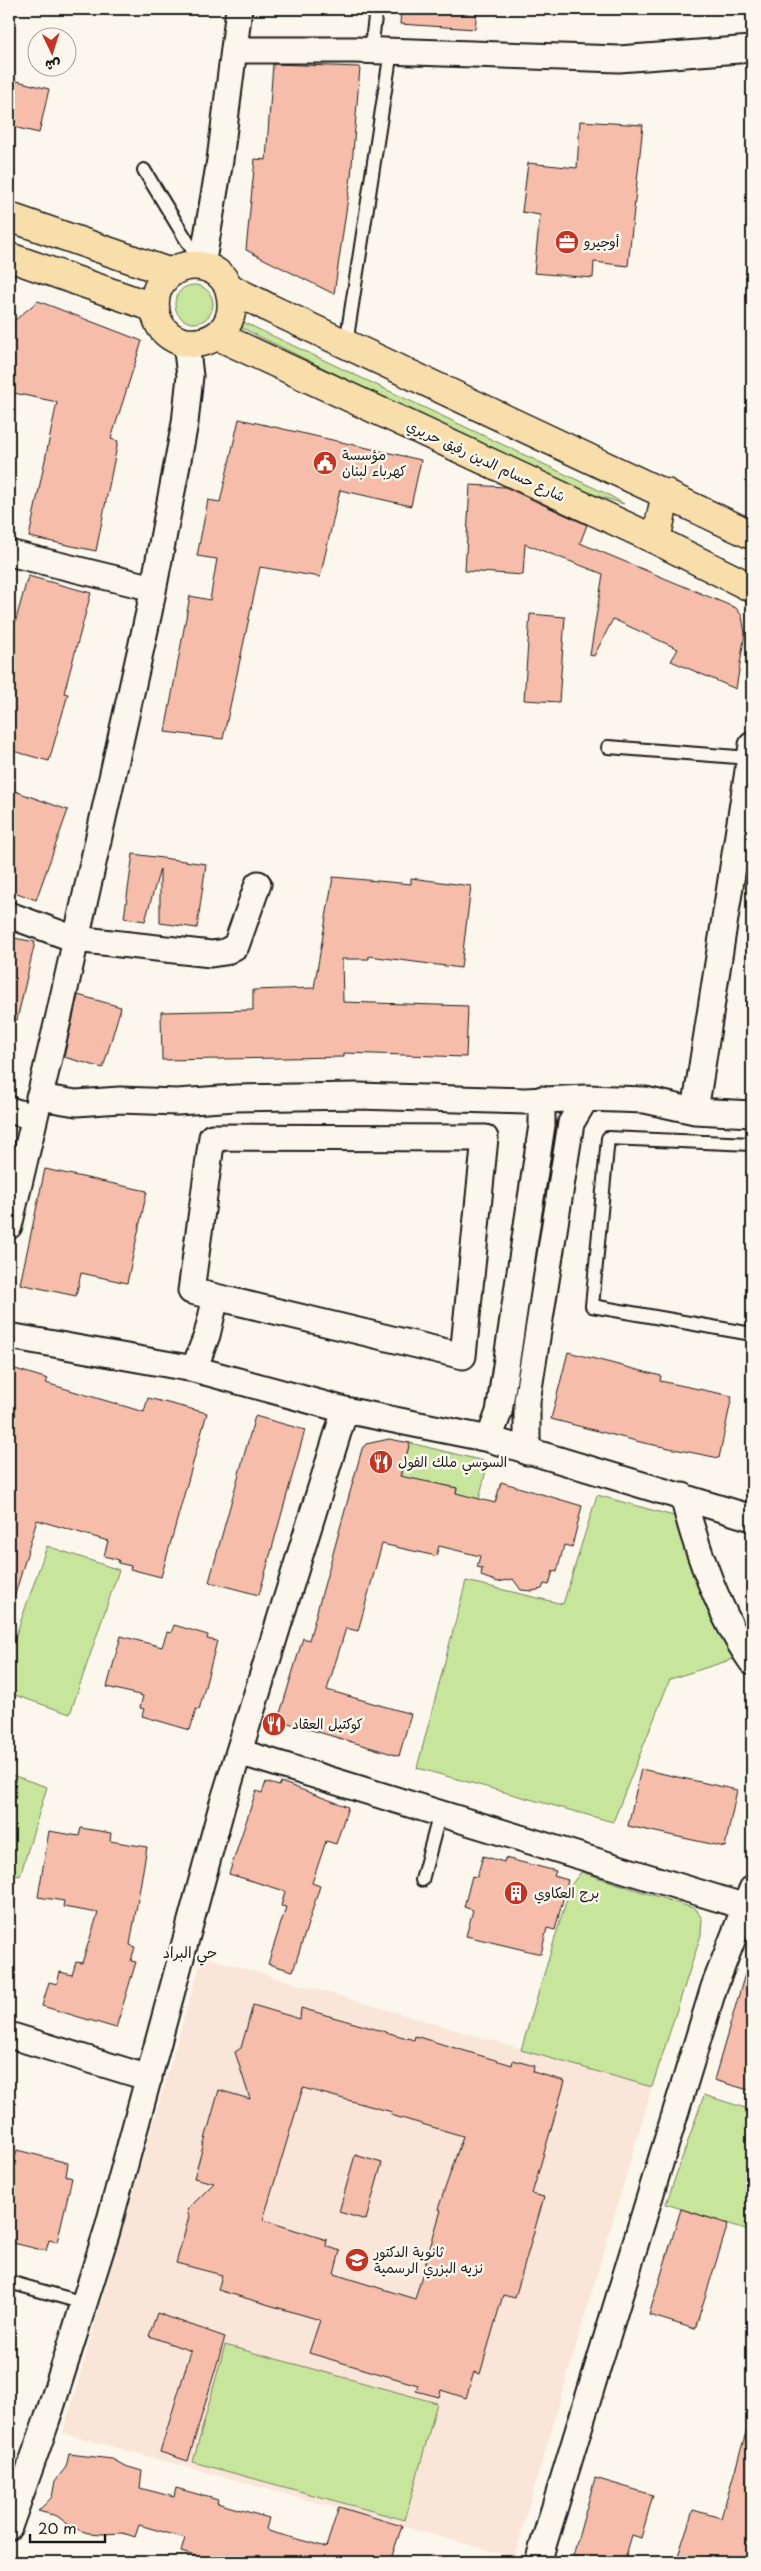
<svg xmlns="http://www.w3.org/2000/svg" width="761" height="2571" viewBox="0 0 761 2571" font-family="'Playpen Sans','Playpen Sans Arabic',sans-serif">
  <style>
    .built { fill: #f9e6d8 }
    .green { fill: #c8e59c; stroke: #72805c }
    .building { fill: #f5bdaa; stroke: #1c1c1c; fill-rule: evenodd }
    .lines { fill: none; stroke-linecap: round; stroke-linejoin: round }
    .service-casing { stroke: #1c1c1c; stroke-width: 16 }
    .minor-casing { stroke: #1c1c1c; stroke-width: 29 }
    .primary-casing { stroke: #1c1c1c; stroke-width: 31 }
    .service { stroke: #fbf7ec; stroke-width: 12 }
    .minor { stroke: #fbf7ec; stroke-width: 25 }
    .primary { stroke: #f8deab; stroke-width: 28 }
    .labels { text-anchor: middle; stroke-width: 5; stroke-linejoin: round; paint-order: stroke }
    .poi-label { font-size: 14px; fill: #1c1c1c; stroke: #fbf7ec; text-anchor: start }
    .street-label { font-size: 14px; fill: #1c1c1c; stroke: #fbf7ec }
    .neighbourhood-label { font-size: 15px; fill: #1c1c1c; stroke: #fbf7ec }
  </style>
  <rect width="100%" height="100%" fill="#fbf7ec"/>
  <filter id="ink" filterUnits="userSpaceOnUse"><feTurbulence type="fractalNoise" baseFrequency=".02" numOctaves="2"/><feDisplacementMap in="SourceGraphic" scale="10" xChannelSelector="R" yChannelSelector="G"/><feConvolveMatrix kernelMatrix="1 2 1 2 8 2 1 2 1" color-interpolation-filters="sRGB"/></filter>
  <g filter="url(#ink)">
    <path class="built" d="M 202,1956 L 652,2087 L 514,2557 L 63,2433 Z"/>
    <path class="green" d="M175 304a19 19 0 1 1 38 0a19 19 0 1 1-38 0Z
      M 239,320 L 607,494 L 624,504 L 582,491 L 413,412 L 236,325 Z
      M 410,1443 L 488,1462 L 474,1520 L 456,1493 L 457,1488 L 430,1482 L 397,1487 Z
      M 597,1495 L 681,1518 L 740,1657 L 670,1679 L 613,1822 L 417,1768 L 466,1581 L 563,1604 Z
      M 47,1546 L 119,1570 L 70,1714 L 9,1693 L 9,1655 Z
      M 9,1774 L 47,1787 L 20,1876 L 9,1874 Z
      M 581,1872 L 696,1909 L 702,1919 L 701,1935 L 652,2087 L 521,2050 L 571,1885 Z
      M 704,2095 L 752,2110 L 752,2231 L 666,2204 Z
      M 225,2345 L 437,2403 L 405,2520 L 193,2462 Z"/>
    <path class="building" d="M 401,9 L 477,9 L 475,29 L 400,24 Z
      M 273,64 L 360,67 L 351,177 L 334,294 L 246,250 L 255,159 L 266,160 Z
      M 9,79 L 49,89 L 39,133 L 9,126 Z
      M 580,121 L 643,125 L 628,266 L 594,262 L 593,278 L 534,273 L 540,215 L 522,212 L 528,163 L 577,168 Z
      M 38,301 L 142,341 L 111,439 L 118,441 L 96,551 L 29,537 L 57,402 L 9,392 L 9,325 Z
      M 239,419 L 421,460 L 411,506 L 340,490 L 320,577 L 260,567 L 223,739 L 165,732 L 190,596 L 210,600 L 217,559 L 197,556 L 208,500 L 220,502 Z
      M 470,485 L 505,487 L 587,525 L 580,543 L 736,608 L 742,616 L 745,633 L 736,689 L 671,661 L 678,649 L 613,619 L 594,656 L 590,655 L 603,574 L 525,544 L 523,575 L 465,571 Z
      M 28,576 L 91,593 L 64,693 L 68,694 L 49,761 L 9,750 L 9,645 Z
      M 530,614 L 565,617 L 559,702 L 524,700 Z
      M 9,789 L 68,810 L 36,900 L 9,890 Z
      M 133,854 L 206,864 L 197,928 L 160,923 L 160,869 L 145,921 L 124,918 Z
      M 333,877 L 411,884 L 411,878 L 471,886 L 461,968 L 369,956 L 369,959 L 342,959 L 343,1002 L 468,1006 L 466,1057 L 344,1053 L 344,1057 L 162,1060 L 161,1012 L 253,1010 L 253,990 L 314,988 Z
      M 9,937 L 35,942 L 17,1020 L 9,1019 Z
      M 78,995 L 121,1007 L 103,1068 L 64,1057 Z
      M 45,1169 L 147,1191 L 127,1283 L 81,1273 L 76,1296 L 20,1284 Z
      M 568,1352 L 661,1376 L 660,1381 L 732,1396 L 719,1458 L 644,1443 L 551,1419 Z
      M 9,1367 L 48,1379 L 46,1383 L 144,1412 L 148,1398 L 207,1413 L 161,1577 L 130,1569 L 131,1566 L 118,1563 L 119,1560 L 104,1556 L 108,1541 L 37,1520 L 14,1598 L 9,1598 Z
      M 255,1416 L 305,1430 L 259,1595 L 209,1582 Z
      M 389,1439 L 410,1443 L 400,1476 L 457,1488 L 456,1493 L 495,1503 L 501,1482 L 582,1506 L 572,1547 L 564,1545 L 557,1572 L 553,1571 L 549,1585 L 544,1584 L 542,1589 L 532,1591 L 521,1590 L 513,1579 L 498,1582 L 481,1576 L 482,1568 L 477,1567 L 480,1556 L 439,1546 L 436,1556 L 382,1544 L 358,1631 L 346,1628 L 327,1690 L 411,1714 L 399,1756 L 278,1720 L 303,1638 L 309,1640 L 362,1449 L 366,1444 Z
      M 174,1625 L 208,1635 L 207,1639 L 217,1641 L 199,1710 L 196,1709 L 190,1730 L 142,1716 L 144,1709 L 140,1708 L 143,1696 L 107,1687 L 121,1636 L 162,1647 L 167,1632 L 171,1633 Z
      M 641,1769 L 737,1790 L 725,1847 L 628,1826 Z
      M 266,1782 L 279,1786 L 281,1782 L 348,1807 L 336,1844 L 326,1841 L 312,1883 L 320,1886 L 293,1971 L 268,1964 L 286,1907 L 281,1906 L 285,1891 L 229,1874 L 256,1791 L 262,1793 Z
      M 81,1828 L 111,1833 L 110,1841 L 147,1847 L 130,1945 L 135,1947 L 131,1961 L 136,1962 L 116,2028 L 42,2006 L 49,1982 L 57,1984 L 60,1972 L 72,1975 L 76,1962 L 82,1963 L 98,1913 L 63,1907 L 64,1901 L 38,1897 L 49,1831 L 79,1836 Z
      M 483,1856 L 504,1862 L 505,1858 L 556,1871 L 554,1876 L 568,1880 L 555,1930 L 547,1928 L 541,1954 L 466,1936 L 473,1910 L 464,1907 L 472,1876 L 477,1877 Z
      M 747,1967 L 752,1967 L 752,2091 L 714,2080 Z
      M 253,2005 L 300,2019 L 301,2008 L 414,2040 L 415,2036 L 512,2065 L 513,2060 L 534,2066 L 533,2072 L 565,2081 L 532,2194 L 544,2197 L 515,2298 L 503,2295 L 480,2374 L 474,2372 L 466,2398 L 441,2390 L 439,2397 L 416,2391 L 418,2385 L 309,2353 L 320,2320 L 218,2290 L 222,2275 L 176,2263 L 189,2217 L 187,2210 L 214,2183 L 194,2178 L 219,2090 L 250,2099 L 235,2052 L 241,2048 ZM 303,2088 L 392,2112 L 391,2115 L 463,2136 L 438,2209 L 441,2210 L 415,2299 L 334,2274 L 340,2251 L 326,2246 L 327,2240 L 263,2220 Z
      M 17,2150 L 68,2163 L 66,2176 L 72,2178 L 57,2242 L 49,2240 L 46,2251 L 9,2242 L 9,2182 Z
      M 355,2155 L 382,2163 L 366,2220 L 339,2212 Z
      M 681,2209 L 728,2224 L 695,2329 L 649,2315 Z
      M 157,2313 L 225,2337 L 188,2461 L 160,2452 L 191,2351 L 149,2336 Z
      M 747,2429 L 752,2430 L 752,2562 L 676,2562 L 693,2510 L 721,2518 Z
      M 69,2454 L 112,2459 L 125,2466 L 142,2471 L 140,2488 L 174,2497 L 176,2488 L 218,2500 L 217,2503 L 269,2518 L 266,2529 L 268,2531 L 326,2547 L 339,2507 L 402,2526 L 390,2562 L 216,2562 L 181,2552 L 185,2538 L 139,2525 L 135,2537 L 123,2533 L 103,2534 L 88,2533 L 73,2528 L 57,2516 L 38,2511 L 52,2497 L 55,2481 L 66,2467 Z
      M 595,2478 L 653,2495 L 641,2538 L 632,2535 L 624,2562 L 596,2562 L 573,2556 Z"/>
    <g class="lines">
      <g class="service-casing">
        <path id="service" d="M 371,50 L 376,9
          M 144,170 L 201,264
          M 346,344 L 391,51
          M 608,747 L 750,758
          M 752,1144 L 608,1138 L 592,1306 L 752,1334
          M 422,1880 L 440,1813
          M 9,2282 L 84,2303"/>
      </g>
      <g class="minor-casing">
        <path id="minor" d="M 235,50 L 355,50 L 619,59 L 752,49
          M 202,266 L 220,160 L 239,9
          M 9,553 L 153,588
          M 9,915 L 75,939 L 211,954 L 225,952 L 236,946 L 258,884
          M 39,1097 L 76,1103 L 120,1100 L 177,1102 L 236,1098 L 358,1096 L 525,1101 L 586,1098 L 645,1100 L 695,1111 L 752,1114
          M 9,1110 L 33,1117
          M 695,1111 L 752,745
          M 9,1226 L 58,1020 L 149,612 L 185,423 L 190,376 L 186,343
          M 9,1336 L 194,1369 L 345,1410 L 489,1439 L 752,1518
          M 194,1369 L 207,1335 L 216,1297 L 463,1356 L 485,1138 L 212,1137 L 191,1291 L 216,1297
          M 489,1439 L 499,1412 L 542,1125 L 542,1099
          M 527,1452 L 527,1401 L 571,1123 L 586,1098
          M 683,1496 C 696,1550 721,1618 752,1662
          M 239,1752 L 746,1907
          M 9,2035 L 149,2078
          M 9,2527 L 47,2420 L 107,2231 L 222,1806 L 345,1410
          M 538,2562 L 714,1987 L 752,1889"/>
      </g>
      <g class="primary-casing">
        <path id="primary" d="M 9,217 L 171,273
          M 9,257 L 155,308
          M 229,288 C 248,352 158,362 155,307 C 154,295 158,284 167,276 C 182,262 207,262 222,277 C 226,281 227,286 232,289 C 244,296 257,301 269,308 L 752,535
          M 218,336 L 656,540 L 752,588
          M 656,540 L 666,493"/>
      </g>
      <use href="#service" class="service"/>
      <use href="#minor" class="minor"/>
      <use href="#primary" class="primary"/>
    </g>
  </g>
  <defs>
    <g id="office-disc" transform="scale(1.25)"><circle r="9.5" fill="#c8321e" stroke="#fbf7ec"/><path d="M-6-3h4V-5.5h4V-3h4V5H-6ZM-1-4.5V-3h2v-1.5ZM-6 0V1H6V0Z" fill="#fff"/></g>
    <g id="civic-disc" transform="scale(1.25)"><circle r="9.5" fill="#c8321e" stroke="#fbf7ec"/><path d="M-.6-6.5H3V-4.5H.6V-3L4-1V1h2V6H-6V1h2V-1L-.6-3ZM-1.2 2.5V6h2.4V2.5Z" fill="#fff"/></g>
    <g id="restaurant-disc" transform="scale(1.25)"><circle r="9.5" fill="#c8321e" stroke="#fbf7ec"/><path d="M-5-6h1v4h1v-4h1v4h1v-4h1v5L-1.5 .5V6h-2V.5L-5-1ZM5-6V6H3V1.5H1.5Q1.5-4 5-6Z" fill="#fff"/></g>
    <g id="building-disc" transform="scale(1.25)"><circle r="9.5" fill="#c8321e" stroke="#fbf7ec"/><path d="M-4-6H4V6H1V3H-1V6H-4ZM-2.5-4.3h1.7v1.8h-1.7ZM.8-4.3h1.7v1.8H.8ZM-2.5-1h1.7V.8h-1.7ZM.8-1h1.7V.8H.8Z" fill="#fff"/></g>
    <g id="school-disc" transform="scale(1.25)"><circle r="9.5" fill="#c8321e" stroke="#fbf7ec"/><path d="M0-5L7-2L0 1L-7-2ZM-4 1L0 2.5L4 1V4Q0 6-4 4Z" fill="#fff"/></g>
  </defs>
  <g fill-rule="evenodd">
    <use href="#office-disc" x="567" y="242"/>
    <use href="#civic-disc" x="325" y="463"/>
    <use href="#restaurant-disc" x="381" y="1462"/>
    <use href="#restaurant-disc" x="274" y="1724"/>
    <use href="#building-disc" x="516" y="1893"/>
    <use href="#school-disc" x="357" y="2260"/>
  </g>
  <g class="labels">
    <g class="poi-label">
      <text x="584" y="247">أوجيرو</text>
      <text x="342" y="460">مؤسسة<tspan x="342" dy="16">كهرباء لبنان</tspan></text>
      <text x="398" y="1467">السوسي ملك الفول</text>
      <text x="292" y="1729">كوكتيل العقاد</text>
      <text x="534" y="1898">برج العكاوي</text>
      <text x="374" y="2257">ثانوية الدكتور<tspan x="374" dy="16">نزيه البزري الرسمية</tspan></text>
    </g>
    <g class="street-label">
      <text transform="translate(486 461) rotate(25)" y="5">شارع حسام الدين رفيق حريري</text>
    </g>
    <g class="neighbourhood-label">
      <text x="190" y="1958">حي البراد</text>
    </g>
  </g>
  <rect width="761" height="2571" fill="none" stroke="#fbf7ec" stroke-width="30"/>
  <rect x="15" y="15" width="731" height="2541" fill="none" stroke="#1c1c1c" stroke-width="2" filter="url(#ink)"/>
  <g transform="translate(52 52) rotate(176)"><circle r="24" fill="#fbf7ec" stroke="#a29f99"/>
  <path d="M0-4L9 19L0 12L-9 19Z" fill="#c8321e"/>
  <text y="-8" font-size="14" font-weight="bold" text-anchor="middle" fill="#1c1c1c">ش</text>
  </g>
  <path d="M30 2534v8h75v-8" fill="none" stroke="#1c1c1c" stroke-width="2.5"/>
  <text x="38" y="2534" font-size="15" fill="#1c1c1c" stroke="#fbf7ec" stroke-width="4" paint-order="stroke">20 m</text>
</svg>
